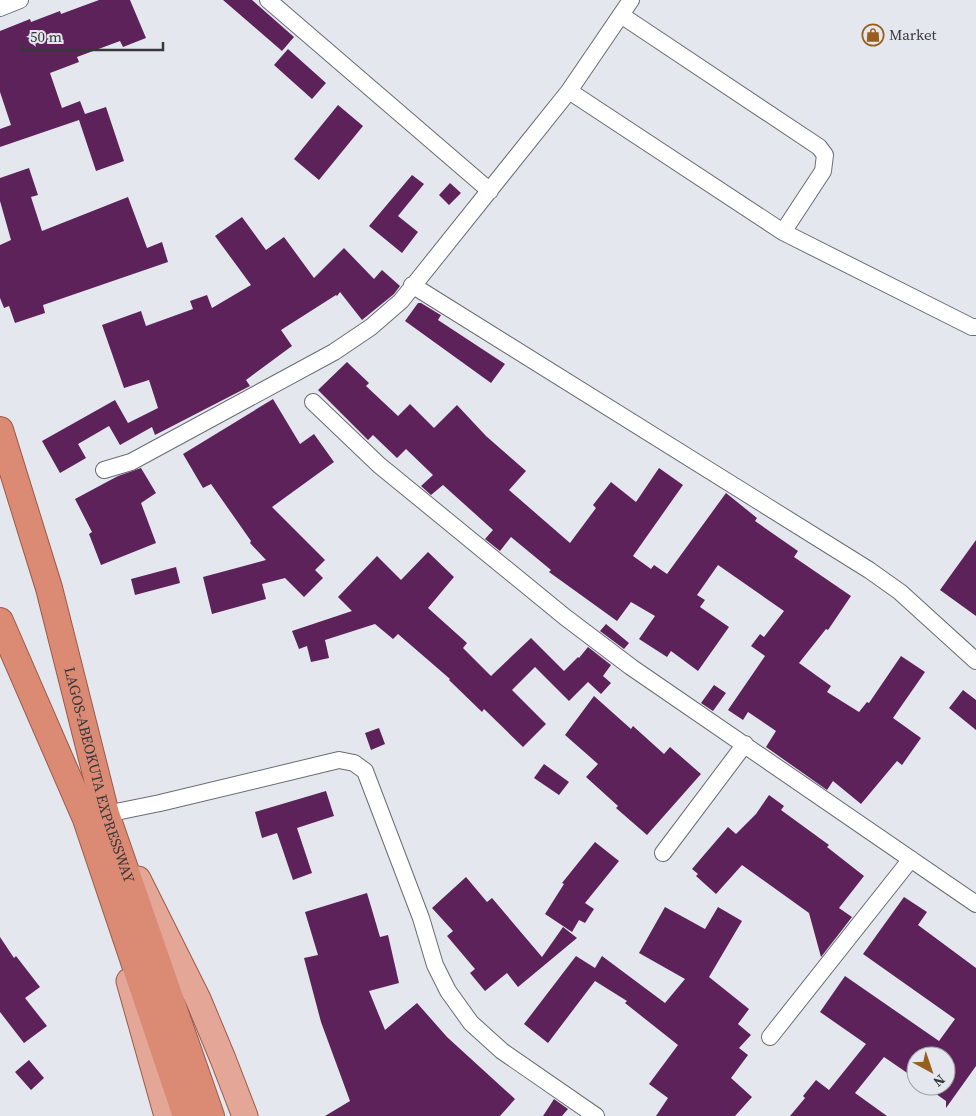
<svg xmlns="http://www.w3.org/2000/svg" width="976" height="1116" viewBox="0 0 976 1116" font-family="'Source Serif 4',serif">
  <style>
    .building { fill: #5d225a }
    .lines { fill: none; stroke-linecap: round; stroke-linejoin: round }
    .minor-casing { stroke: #696c72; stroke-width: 18 }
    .primary-casing { stroke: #9c5a4a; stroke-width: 27 }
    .trunk-casing { stroke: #9c5a4a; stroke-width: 28 }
    .minor { stroke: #fff; stroke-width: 16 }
    .primary { stroke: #e4a797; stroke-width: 25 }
    .trunk { stroke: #db8a74; stroke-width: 26 }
    .labels { text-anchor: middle; stroke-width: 5; stroke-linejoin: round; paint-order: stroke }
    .poi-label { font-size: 15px; fill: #37383b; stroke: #e4e8ee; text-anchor: start }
    .street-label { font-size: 15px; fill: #37383b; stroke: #e4e8ee }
  </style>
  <rect width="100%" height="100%" fill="#e4e8ee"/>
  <path class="building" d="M 99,0 L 130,0 L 146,38 L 123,47 L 120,41 L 77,57 L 79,62 L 50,73 L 62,108 L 80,101 L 85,114 L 106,107 L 124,161 L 96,171 L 79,120 L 0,147 L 0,129 L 11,125 L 0,92 L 0,31 L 30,19 L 31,22 L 60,11 L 61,14 Z
    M 223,0 L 252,0 L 294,37 L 282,51 Z
    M 288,49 L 326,83 L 312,99 L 274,65 Z
    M 338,105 L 363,126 L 319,180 L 294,159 Z
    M 29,168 L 38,195 L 31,197 L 42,231 L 128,197 L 147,248 L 162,242 L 168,262 L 43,305 L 45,313 L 15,323 L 9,306 L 4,308 L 0,298 L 0,245 L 11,240 L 0,201 L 0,178 Z
    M 412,175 L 424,184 L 398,216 L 418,232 L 402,253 L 369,226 Z
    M 450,183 L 461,193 L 449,205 L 439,195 Z
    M 242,217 L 266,250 L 284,237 L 314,278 L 344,248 L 374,279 L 382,270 L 400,286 L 394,294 L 362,320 L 340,292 L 337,296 L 336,295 L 281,330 L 292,346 L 246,380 L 250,386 L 155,435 L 152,427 L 120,445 L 109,426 L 78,444 L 86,458 L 60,473 L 42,441 L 115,400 L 128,423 L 158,408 L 149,380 L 124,388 L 102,325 L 141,311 L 146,326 L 193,309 L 190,301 L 207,295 L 212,308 L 251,285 L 215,236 Z
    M 418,303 L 421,303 L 439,314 L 441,315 L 438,320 L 505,364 L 491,383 L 405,321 Z
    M 347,362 L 369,383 L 366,386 L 398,416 L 410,404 L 434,428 L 457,405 L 486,436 L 526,471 L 509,490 L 570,543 L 596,508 L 593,505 L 611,482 L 636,502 L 659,468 L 683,485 L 633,556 L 651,569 L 654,565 L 667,574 L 726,493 L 757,518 L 755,521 L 798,551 L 794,557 L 851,596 L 828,630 L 826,629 L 799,663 L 831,686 L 827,692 L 859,712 L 867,702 L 869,703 L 901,656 L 925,672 L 893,718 L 921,738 L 902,765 L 897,761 L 861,804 L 833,781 L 827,790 L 766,747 L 776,731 L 748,712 L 743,720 L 728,710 L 765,656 L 751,646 L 760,634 L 764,637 L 784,611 L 718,565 L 697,595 L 705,600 L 700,607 L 729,627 L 698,671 L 671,651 L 667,657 L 639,639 L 655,616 L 631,602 L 617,621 L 549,572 L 551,570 L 511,537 L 500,551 L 485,539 L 493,530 L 443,485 L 431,495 L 421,486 L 433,475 L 406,449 L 397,458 L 373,435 L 368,440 L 318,390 Z
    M 273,399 L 300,444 L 314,434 L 334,462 L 272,507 L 325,560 L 315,570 L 323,578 L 304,597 L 285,578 L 262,584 L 266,599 L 212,614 L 203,577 L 266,560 L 250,543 L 251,541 L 211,484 L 203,488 L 183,454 Z
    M 141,468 L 156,493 L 141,503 L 156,543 L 101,565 L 89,534 L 92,532 L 75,499 L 118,476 Z
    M 976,540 L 976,616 L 940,590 Z
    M 428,552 L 454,577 L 428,608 L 467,643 L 463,648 L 491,676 L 531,638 L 564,671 L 578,657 L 579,658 L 588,647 L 611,665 L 603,676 L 611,683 L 601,694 L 588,682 L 569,701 L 535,667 L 512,690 L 546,724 L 523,747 L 484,709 L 482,712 L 449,680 L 450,679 L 398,634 L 393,639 L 375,624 L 325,640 L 329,658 L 311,662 L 307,646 L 299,649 L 292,631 L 352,611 L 338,597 L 377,556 L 401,580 Z
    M 176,567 L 180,583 L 135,595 L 131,579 Z
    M 606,624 L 629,643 L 624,649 L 600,631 Z
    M 714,685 L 726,693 L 713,711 L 701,703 Z
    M 963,690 L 976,700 L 976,730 L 949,708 Z
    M 594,696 L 631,729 L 633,726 L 664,754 L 670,747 L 701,774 L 647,835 L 616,808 L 618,806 L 586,777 L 598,764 L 565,735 Z
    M 379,728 L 385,744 L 371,750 L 365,733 Z
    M 544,764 L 569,782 L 559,795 L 534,778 Z
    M 326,791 L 334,816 L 297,828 L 312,873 L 293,880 L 277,833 L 262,838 L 255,812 Z
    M 769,795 L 784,806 L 781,810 L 829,845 L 827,847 L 864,876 L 839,908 L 852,917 L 821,957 L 809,913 L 742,865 L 716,894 L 696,876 L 698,874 L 692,869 L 728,827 L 736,834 L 756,814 Z
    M 595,842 L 619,861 L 585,903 L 594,909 L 585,923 L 579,920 L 572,932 L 545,914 L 564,884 L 562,883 Z
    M 466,877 L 487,902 L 492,898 L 542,957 L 563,927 L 577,938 L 518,987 L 507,973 L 485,991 L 470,973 L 475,969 L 447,936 L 453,931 L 432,908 Z
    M 367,893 L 380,937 L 388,935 L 399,983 L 369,991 L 385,1030 L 417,1003 L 447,1037 L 515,1099 L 500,1116 L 325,1116 L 350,1101 L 321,1022 L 304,958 L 318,955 L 305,912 Z
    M 904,897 L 927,912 L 918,925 L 976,968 L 976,1066 L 946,1108 L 946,1101 L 925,1086 L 946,1086 L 946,1056 L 916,1056 L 916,1079 L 884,1057 L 855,1093 L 887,1116 L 790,1116 L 805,1098 L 803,1096 L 816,1080 L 829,1090 L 866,1044 L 820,1012 L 845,976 L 939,1041 L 955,1019 L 863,954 Z
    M 665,907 L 705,929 L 718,907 L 742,921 L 709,977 L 749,1009 L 738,1024 L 751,1035 L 739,1048 L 748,1055 L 731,1078 L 752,1097 L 735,1116 L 656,1116 L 668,1098 L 649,1084 L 678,1045 L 625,1003 L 627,1001 L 595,981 L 548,1043 L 524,1024 L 576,956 L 595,968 L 602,956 L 665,1003 L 685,979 L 639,953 Z
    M 0,937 L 14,958 L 16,956 L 40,987 L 25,998 L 47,1026 L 24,1043 L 0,1012 Z
    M 29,1060 L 44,1078 L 31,1090 L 15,1072 Z
    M 554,1099 L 568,1109 L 562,1116 L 543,1116 Z"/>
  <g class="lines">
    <g class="minor-casing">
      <path id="minor" d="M 268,0 L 490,191
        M 0,8 L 20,0
        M 621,15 L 819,147 L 825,155 L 823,171 L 783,232
        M 569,91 L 783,232 L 972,327 L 976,327
        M 412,285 L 869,570 L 900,592 L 976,661
        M 313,402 L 379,465 L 565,617 L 631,667 L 976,904
        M 104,470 L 131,462 L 334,352 L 371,327 L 401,301 L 569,91 L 631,0
        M 106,814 L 160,803 L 339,760 L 354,763 L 365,771 L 421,918 L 435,965 L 448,991 L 471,1023 L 502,1051 L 596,1116
        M 663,853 L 745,744
        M 770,1037 L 911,859"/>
    </g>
    <g class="primary-casing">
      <path id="primary" d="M 138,879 L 198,999 L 223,1059 L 245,1116
        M 129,981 L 167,1116"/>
    </g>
    <g class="trunk-casing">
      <g id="trunk">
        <path id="s1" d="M 0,430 L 49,588 L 106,814 L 211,1116"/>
        <path d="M 0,621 L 86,819 L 186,1116"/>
      </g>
    </g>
    <use href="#minor" class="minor"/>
    <use href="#primary" class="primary"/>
    <use href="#trunk" class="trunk"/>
  </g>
  <defs>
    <g id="shop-ring" transform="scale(1.125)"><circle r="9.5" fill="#e4e8ee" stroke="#985e1d" stroke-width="1.5"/><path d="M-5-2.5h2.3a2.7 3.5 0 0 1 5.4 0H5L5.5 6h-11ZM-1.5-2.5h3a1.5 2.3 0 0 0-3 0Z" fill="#985e1d"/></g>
  </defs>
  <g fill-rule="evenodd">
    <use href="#shop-ring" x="873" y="35"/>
  </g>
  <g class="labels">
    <g class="poi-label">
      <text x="889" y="40">Market</text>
    </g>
    <g class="street-label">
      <text dy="5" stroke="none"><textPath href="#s1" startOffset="359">LAGOS-ABEOKUTA EXPRESSWAY</textPath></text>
    </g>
  </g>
  <g transform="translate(931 1071) rotate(140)"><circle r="24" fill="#e4e8ee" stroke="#9fa2a6"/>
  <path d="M0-4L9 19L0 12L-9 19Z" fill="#985e1d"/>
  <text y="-8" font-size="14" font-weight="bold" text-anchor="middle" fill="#37383b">N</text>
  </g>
  <path d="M22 42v8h141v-8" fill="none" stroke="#37383b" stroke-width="2.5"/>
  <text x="30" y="42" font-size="15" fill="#37383b" stroke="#e4e8ee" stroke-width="4" paint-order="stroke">50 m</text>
</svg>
